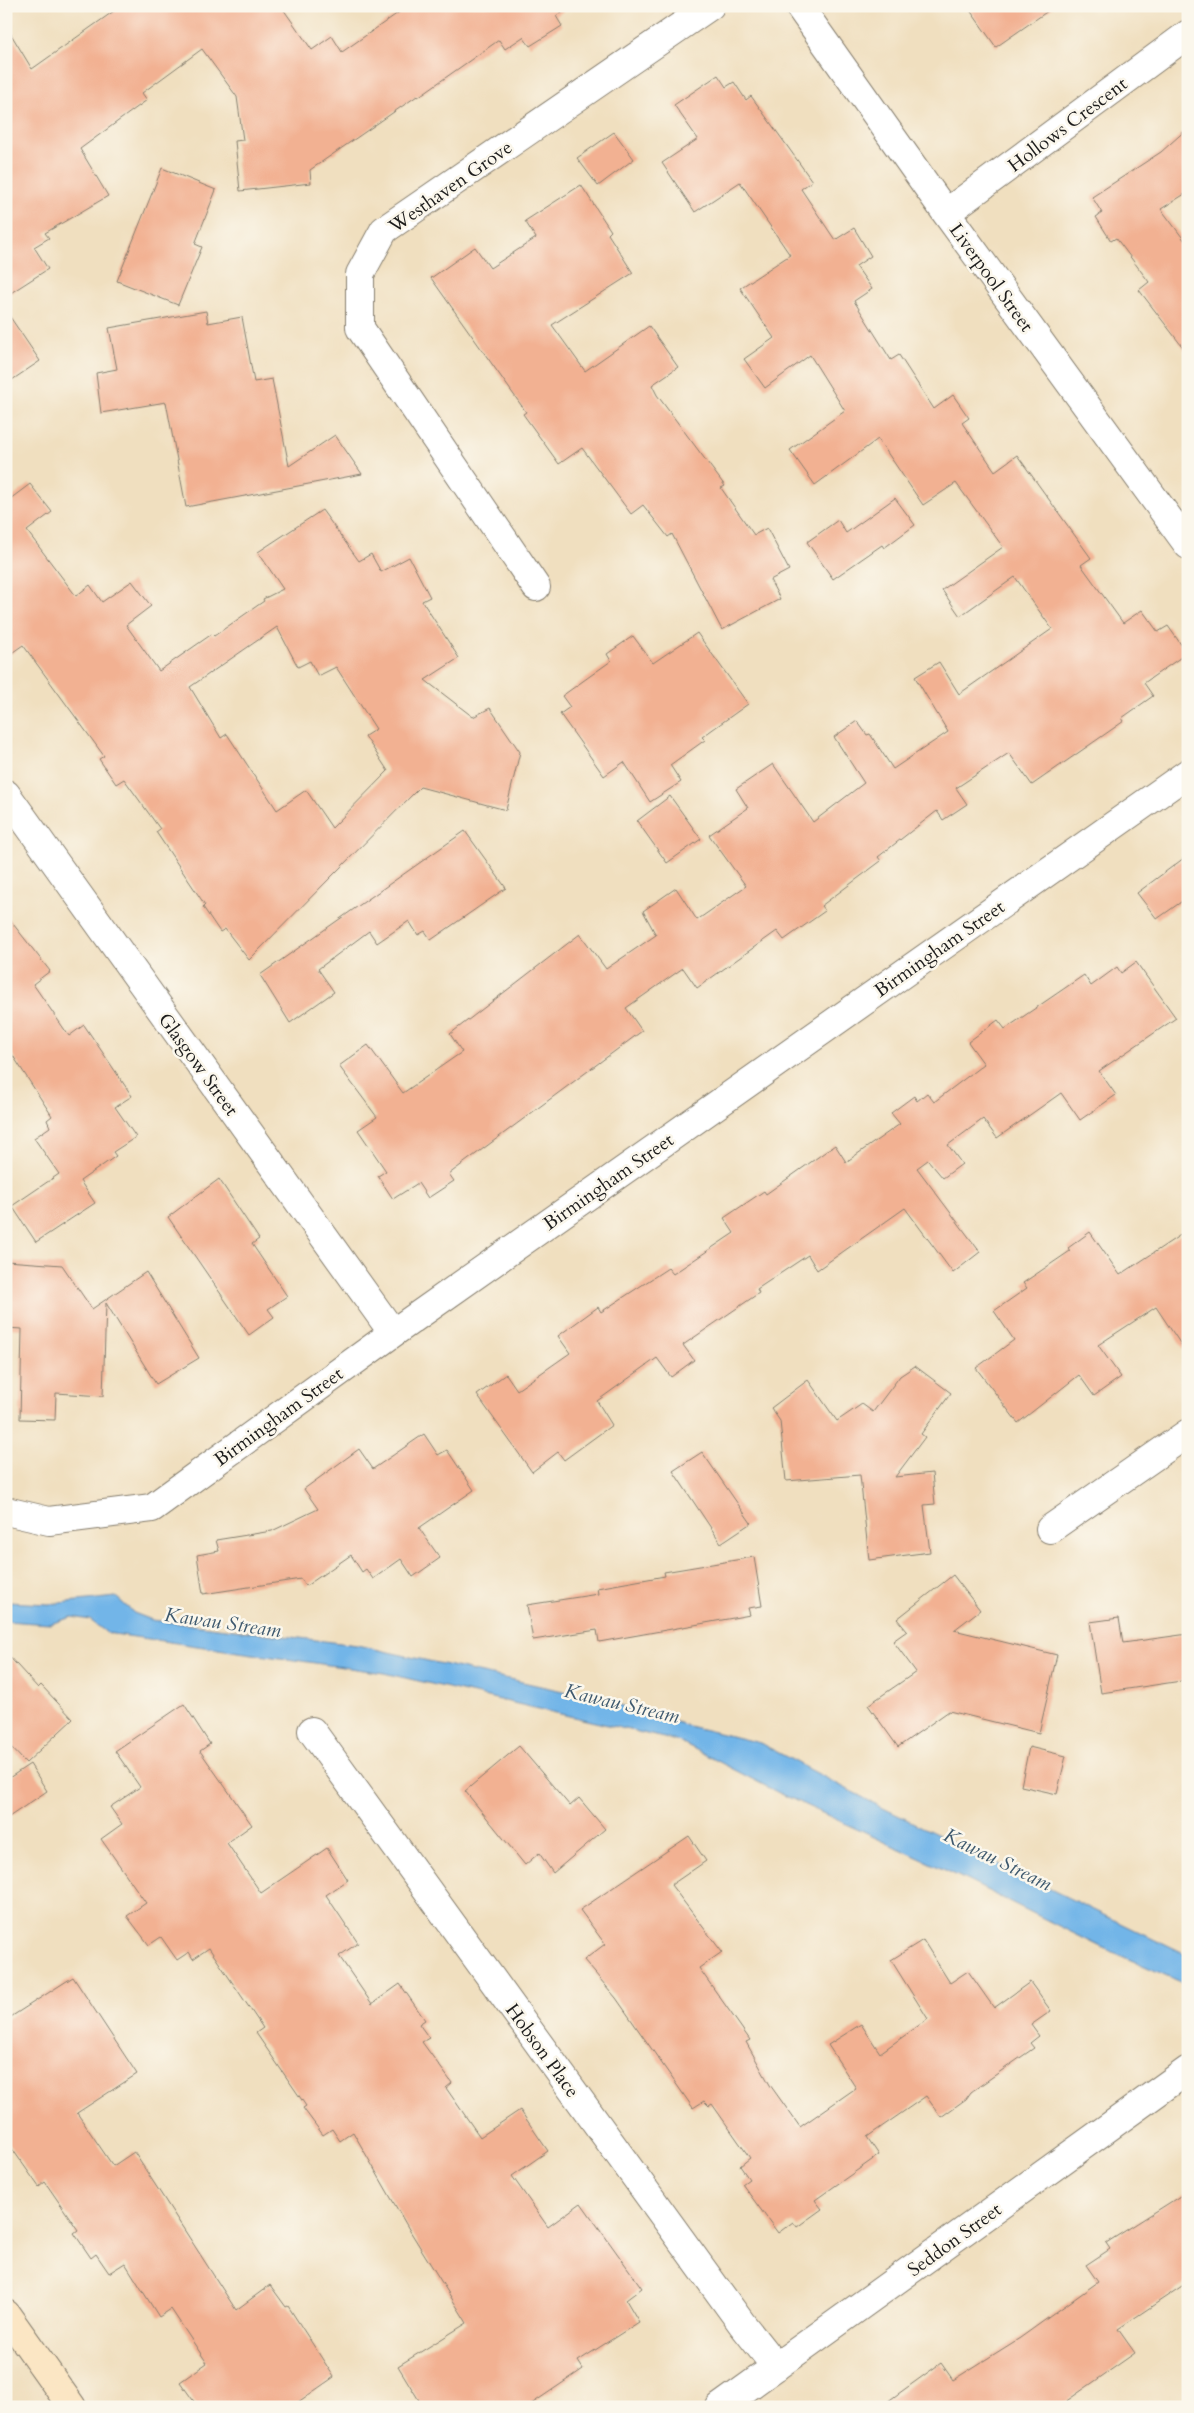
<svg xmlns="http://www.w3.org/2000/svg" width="1194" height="2413" viewBox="0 0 1194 2413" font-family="Cardo,serif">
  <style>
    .water { fill: #72b5e8; stroke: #476882 }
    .building { fill: #f2b192; fill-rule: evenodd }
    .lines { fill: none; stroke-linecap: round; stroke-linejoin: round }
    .minor-casing { stroke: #867e6e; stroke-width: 30 }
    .secondary-casing { stroke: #867e6e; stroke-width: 30 }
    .minor { stroke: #fff; stroke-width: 28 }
    .secondary { stroke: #fbe6c4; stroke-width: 28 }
    .labels { text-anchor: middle; stroke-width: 5; stroke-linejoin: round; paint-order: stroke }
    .street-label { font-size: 19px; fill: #1c1c1c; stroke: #fbf7ec }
    .water-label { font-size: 20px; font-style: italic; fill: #3e596e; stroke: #fbf7ec }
  </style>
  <rect width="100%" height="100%" fill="#fbf7ec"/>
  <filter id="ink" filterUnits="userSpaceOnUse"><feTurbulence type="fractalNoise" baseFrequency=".02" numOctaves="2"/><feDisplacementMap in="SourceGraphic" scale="10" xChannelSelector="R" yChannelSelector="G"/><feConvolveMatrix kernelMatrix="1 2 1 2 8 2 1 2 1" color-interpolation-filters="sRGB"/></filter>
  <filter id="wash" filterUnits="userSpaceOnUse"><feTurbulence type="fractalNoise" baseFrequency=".0096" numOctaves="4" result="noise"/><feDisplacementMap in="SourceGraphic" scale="20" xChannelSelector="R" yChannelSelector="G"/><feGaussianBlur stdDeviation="1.12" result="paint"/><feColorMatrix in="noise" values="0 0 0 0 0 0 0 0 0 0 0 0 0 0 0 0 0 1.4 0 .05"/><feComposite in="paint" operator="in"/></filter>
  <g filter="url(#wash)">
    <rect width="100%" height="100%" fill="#f0dfbf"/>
    <path class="water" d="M 116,1597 L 134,1613 L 152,1620 L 357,1645 L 603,1700 L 689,1726 L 760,1743 L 877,1805 L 1188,1956 L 1188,1985 L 1101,1947 L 958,1876 L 777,1792 L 681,1742 L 384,1673 L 107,1633 L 90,1620 L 72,1617 L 50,1624 L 6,1621 L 6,1602 L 49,1604 Z"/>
    <g id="blocks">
      <path class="building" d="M 121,6 L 281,6 L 312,50 L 332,36 L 342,52 L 408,6 L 571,6 L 556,16 L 562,26 L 530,46 L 523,37 L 505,49 L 499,40 L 418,97 L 417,96 L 310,170 L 311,183 L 240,191 L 235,141 L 243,140 L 237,97 L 202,49 L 142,93 L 147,100 L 80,149 L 108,196 L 45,233 L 49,238 L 34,247 L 48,269 L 6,296 L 6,26 L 32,69 Z
        M 967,6 L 1055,6 L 996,47 Z
        M 718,75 L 726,87 L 734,82 L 746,100 L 751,96 L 790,150 L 812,181 L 801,189 L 835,240 L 854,228 L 871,256 L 856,266 L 872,289 L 854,301 L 891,360 L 899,355 L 934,409 L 953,395 L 969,418 L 962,423 L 995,471 L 1017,455 L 1091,558 L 1081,565 L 1123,623 L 1142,610 L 1158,632 L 1168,626 L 1187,653 L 1144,683 L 1153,696 L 1122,718 L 1124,721 L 1032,785 L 1009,753 L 956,788 L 967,804 L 943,820 L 937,811 L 878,857 L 881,861 L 821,906 L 825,911 L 784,940 L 777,931 L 697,988 L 683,968 L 626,1008 L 642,1031 L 449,1174 L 454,1181 L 428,1198 L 418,1183 L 393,1199 L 378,1176 L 386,1171 L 358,1130 L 377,1117 L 339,1066 L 368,1045 L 403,1093 L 462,1052 L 450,1034 L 580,934 L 606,969 L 656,935 L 643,911 L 676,888 L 697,920 L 746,886 L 709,835 L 748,808 L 736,789 L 773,764 L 813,822 L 864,783 L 834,737 L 857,721 L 867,735 L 870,734 L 893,769 L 948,732 L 915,677 L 939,662 L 959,694 L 1052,629 L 1015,577 L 960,616 L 942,590 L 1003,547 L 956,483 L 923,505 L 878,439 L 815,485 L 790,450 L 845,411 L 810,355 L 765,388 L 744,359 L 774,338 L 740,288 L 790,255 L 740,182 L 695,212 L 662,163 L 698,139 L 674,105 Z
        M 1188,128 L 1188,192 L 1161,209 L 1188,245 L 1188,354 L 1139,290 L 1149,282 L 1116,238 L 1111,241 L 1096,217 L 1102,213 L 1092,197 L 1161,152 Z
        M 614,132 L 634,159 L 598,186 L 577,158 Z
        M 162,168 L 216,190 L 195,244 L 202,247 L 178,305 L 117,281 Z
        M 581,185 L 611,231 L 608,234 L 633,273 L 552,325 L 585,371 L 649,326 L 678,367 L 652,385 L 657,395 L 725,486 L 721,488 L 754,535 L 767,528 L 789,570 L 770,580 L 780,599 L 722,630 L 672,534 L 668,537 L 643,505 L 631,514 L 582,448 L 559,464 L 523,414 L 526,412 L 431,278 L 475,247 L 490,268 L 536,238 L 525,221 Z
        M 6,311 L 40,361 L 6,384 Z
        M 206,311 L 208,323 L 242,317 L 254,382 L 272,379 L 289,466 L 335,435 L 362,474 L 186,507 L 166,402 L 101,413 L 96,373 L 117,369 L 109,328 Z
        M 30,484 L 52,512 L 27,531 L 76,596 L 90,585 L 102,602 L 132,581 L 151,606 L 126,625 L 159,671 L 212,634 L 214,636 L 264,601 L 263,599 L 283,589 L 258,552 L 322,510 L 359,561 L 371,554 L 381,572 L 409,557 L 430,597 L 422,601 L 459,658 L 425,680 L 473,717 L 490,708 L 520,752 L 506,810 L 420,787 L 249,960 L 225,929 L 220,932 L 203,907 L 205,905 L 156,832 L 160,829 L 124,779 L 116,784 L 99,759 L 104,756 L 23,645 L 6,657 L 6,502 ZM 277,627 L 298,667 L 310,661 L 318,676 L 336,667 L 376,729 L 365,736 L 388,771 L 332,828 L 306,790 L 277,810 L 227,734 L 221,738 L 190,687 Z
        M 895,498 L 915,525 L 884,548 L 882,545 L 833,579 L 807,542 L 838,520 L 846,533 Z
        M 697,633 L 748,704 L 702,737 L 705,740 L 670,765 L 681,782 L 650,802 L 624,762 L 604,776 L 560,714 L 570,707 L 562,696 L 611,661 L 607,654 L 633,636 L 653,663 Z
        M 670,796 L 701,839 L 667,863 L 637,821 Z
        M 465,831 L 506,888 L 431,940 L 425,931 L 418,935 L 409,921 L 377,943 L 369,931 L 318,969 L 334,992 L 290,1023 L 260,975 Z
        M 1188,855 L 1188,897 L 1157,919 L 1137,893 Z
        M 6,915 L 50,971 L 33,984 L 69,1036 L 84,1025 L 132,1096 L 115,1107 L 136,1137 L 113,1152 L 116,1156 L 80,1181 L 95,1203 L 36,1242 L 12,1206 L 59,1174 L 34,1138 L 50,1127 L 47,1120 L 52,1116 L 6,1045 Z
        M 1136,962 L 1176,1018 L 1099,1071 L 1116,1095 L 1080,1120 L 1061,1093 L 997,1138 L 983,1119 L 948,1145 L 962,1164 L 943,1178 L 928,1160 L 917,1168 L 980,1252 L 953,1273 L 905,1208 L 817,1270 L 808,1255 L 757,1289 L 759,1293 L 683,1345 L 694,1360 L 671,1377 L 657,1358 L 597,1401 L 612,1425 L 564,1460 L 558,1452 L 532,1472 L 477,1395 L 506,1374 L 517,1390 L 570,1353 L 558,1336 L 598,1307 L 601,1312 L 668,1268 L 673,1274 L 734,1233 L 724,1218 L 764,1191 L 766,1194 L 835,1145 L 846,1162 L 900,1124 L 891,1113 L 914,1096 L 917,1101 L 927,1093 L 934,1102 L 984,1064 L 968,1042 L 998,1020 L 1005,1029 L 1084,975 L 1091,986 L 1117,967 L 1121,973 Z
        M 219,1179 L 259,1239 L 252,1244 L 287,1296 L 268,1309 L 274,1317 L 249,1335 L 168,1217 Z
        M 1188,1230 L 1188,1355 L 1156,1307 L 1098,1345 L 1121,1377 L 1094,1396 L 1079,1375 L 1018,1423 L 976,1368 L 1014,1340 L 994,1311 L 1027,1288 L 1023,1283 L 1070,1251 L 1068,1248 L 1090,1232 L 1120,1275 Z
        M 6,1261 L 62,1265 L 92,1309 L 146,1272 L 199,1358 L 156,1384 L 106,1303 L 103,1396 L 56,1393 L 55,1420 L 20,1419 L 22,1329 L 6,1328 Z
        M 915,1366 L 951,1393 L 921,1434 L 925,1437 L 895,1477 L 932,1473 L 935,1504 L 924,1505 L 930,1552 L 869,1560 L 860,1475 L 786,1481 L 780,1421 L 771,1408 L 808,1380 L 837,1421 L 862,1404 L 873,1412 L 900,1376 Z
        M 424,1434 L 438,1455 L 447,1450 L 474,1490 L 419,1528 L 440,1558 L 413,1577 L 401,1559 L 373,1579 L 366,1569 L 362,1572 L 351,1555 L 306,1586 L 301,1579 L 203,1594 L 197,1555 L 219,1551 L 216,1540 L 272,1531 L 318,1509 L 304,1489 L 359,1449 L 373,1469 Z
        M 702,1452 L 751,1523 L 721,1543 L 673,1471 Z
        M 754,1557 L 762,1606 L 748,1608 L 750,1615 L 599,1642 L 597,1630 L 533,1640 L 527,1605 L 598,1594 L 597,1588 L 665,1576 L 664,1572 Z
        M 953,1575 L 980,1610 L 954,1630 L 1057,1655 L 1039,1733 L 949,1711 L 898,1747 L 868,1705 L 916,1672 L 893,1641 L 907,1631 L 897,1619 Z
        M 1119,1618 L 1123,1643 L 1188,1634 L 1188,1680 L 1101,1693 L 1090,1622 Z
        M 6,1653 L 38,1688 L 41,1685 L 73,1719 L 26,1763 L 6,1742 Z
        M 184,1704 L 210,1744 L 200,1751 L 252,1825 L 227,1843 L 261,1893 L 327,1848 L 348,1880 L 326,1895 L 358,1943 L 339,1956 L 372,2004 L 400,1984 L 425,2020 L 419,2024 L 429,2038 L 422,2042 L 452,2083 L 446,2088 L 480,2137 L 520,2110 L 548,2151 L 512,2176 L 548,2227 L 581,2203 L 642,2288 L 626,2300 L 639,2322 L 578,2361 L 583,2369 L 527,2407 L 423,2407 L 398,2366 L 467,2323 L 410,2231 L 353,2132 L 340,2141 L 332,2129 L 323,2135 L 303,2108 L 306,2106 L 256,2033 L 263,2028 L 209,1948 L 193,1959 L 189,1952 L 177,1960 L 161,1937 L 149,1945 L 127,1916 L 146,1903 L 101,1839 L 122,1824 L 110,1807 L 140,1787 L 115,1751 Z
        M 519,1746 L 570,1806 L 579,1798 L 605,1829 L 553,1873 L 539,1853 L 525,1865 L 465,1791 Z
        M 1029,1747 L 1066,1756 L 1057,1794 L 1021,1786 Z
        M 30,1764 L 47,1791 L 6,1819 L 6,1780 Z
        M 689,1836 L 706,1861 L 671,1885 L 722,1952 L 699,1968 L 750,2040 L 746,2042 L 770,2085 L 800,2127 L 856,2088 L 828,2045 L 861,2024 L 880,2053 L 928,2019 L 891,1960 L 923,1940 L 950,1983 L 968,1971 L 994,2008 L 1030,1982 L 1051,2011 L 1031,2025 L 1039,2036 L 1030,2043 L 1034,2048 L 971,2092 L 966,2099 L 941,2117 L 926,2096 L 867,2137 L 879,2155 L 815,2200 L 822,2209 L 797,2227 L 793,2222 L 778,2233 L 742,2184 L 749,2179 L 740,2166 L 750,2158 L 712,2104 L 709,2106 L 704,2101 L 693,2108 L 616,1998 L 584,1960 L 605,1944 L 580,1910 Z
        M 73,1977 L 137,2074 L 77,2113 L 113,2166 L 134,2152 L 236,2310 L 270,2285 L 286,2307 L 288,2306 L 334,2377 L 291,2407 L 198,2407 L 180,2382 L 207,2363 L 171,2309 L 159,2317 L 125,2263 L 109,2273 L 96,2254 L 91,2258 L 74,2233 L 78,2230 L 45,2182 L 39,2187 L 6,2140 L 6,2020 Z
        M 1188,2191 L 1188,2282 L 1118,2329 L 1135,2353 L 1058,2407 L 880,2407 L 941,2363 L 953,2380 L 1020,2338 L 1098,2282 L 1086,2265 L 1110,2249 L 1106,2243 Z"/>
    </g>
  </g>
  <g filter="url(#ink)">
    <use href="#blocks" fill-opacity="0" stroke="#867e6e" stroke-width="1"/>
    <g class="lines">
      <g class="minor-casing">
        <path id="minor" d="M 799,6 L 946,213 L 1188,545
          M 946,213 L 1188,34
          M 536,587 L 360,328 L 360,274 L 384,230 L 710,6
          M 6,794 L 393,1333
          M 6,1511 L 49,1521 L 152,1508 L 393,1333 L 1188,773
          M 1050,1529 L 1188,1433
          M 312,1731 L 742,2324 L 776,2367
          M 720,2407 L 1188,2070"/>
      </g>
      <g class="secondary-casing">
        <path id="secondary" d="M 6,2314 L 72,2407"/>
      </g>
      <use href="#minor" class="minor"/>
      <use href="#secondary" class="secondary"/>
    </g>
  </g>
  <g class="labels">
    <g class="street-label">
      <text transform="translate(1067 124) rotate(-37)" y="7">Hollows Crescent</text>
      <text transform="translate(450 186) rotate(-35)" y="7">Westhaven Grove</text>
      <text transform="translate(992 277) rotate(54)" y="7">Liverpool Street</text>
      <text transform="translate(939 948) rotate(-35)" y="7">Birmingham Street</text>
      <text transform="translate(199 1064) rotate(54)" y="7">Glasgow Street</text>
      <text transform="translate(608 1181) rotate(-35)" y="7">Birmingham Street</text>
      <text transform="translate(278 1416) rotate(-36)" y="7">Birmingham Street</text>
      <text transform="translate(543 2050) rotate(54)" y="7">Hobson Place</text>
      <text transform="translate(954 2239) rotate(-36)" y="7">Seddon Street</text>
    </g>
    <g class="water-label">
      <text transform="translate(223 1622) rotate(8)" y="7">Kawau Stream</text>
      <text transform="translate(622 1703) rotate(13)" y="7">Kawau Stream</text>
      <text transform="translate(998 1859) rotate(26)" y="7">Kawau Stream</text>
    </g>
  </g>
  <rect width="1194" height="2413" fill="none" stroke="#fbf7ec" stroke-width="25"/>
</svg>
